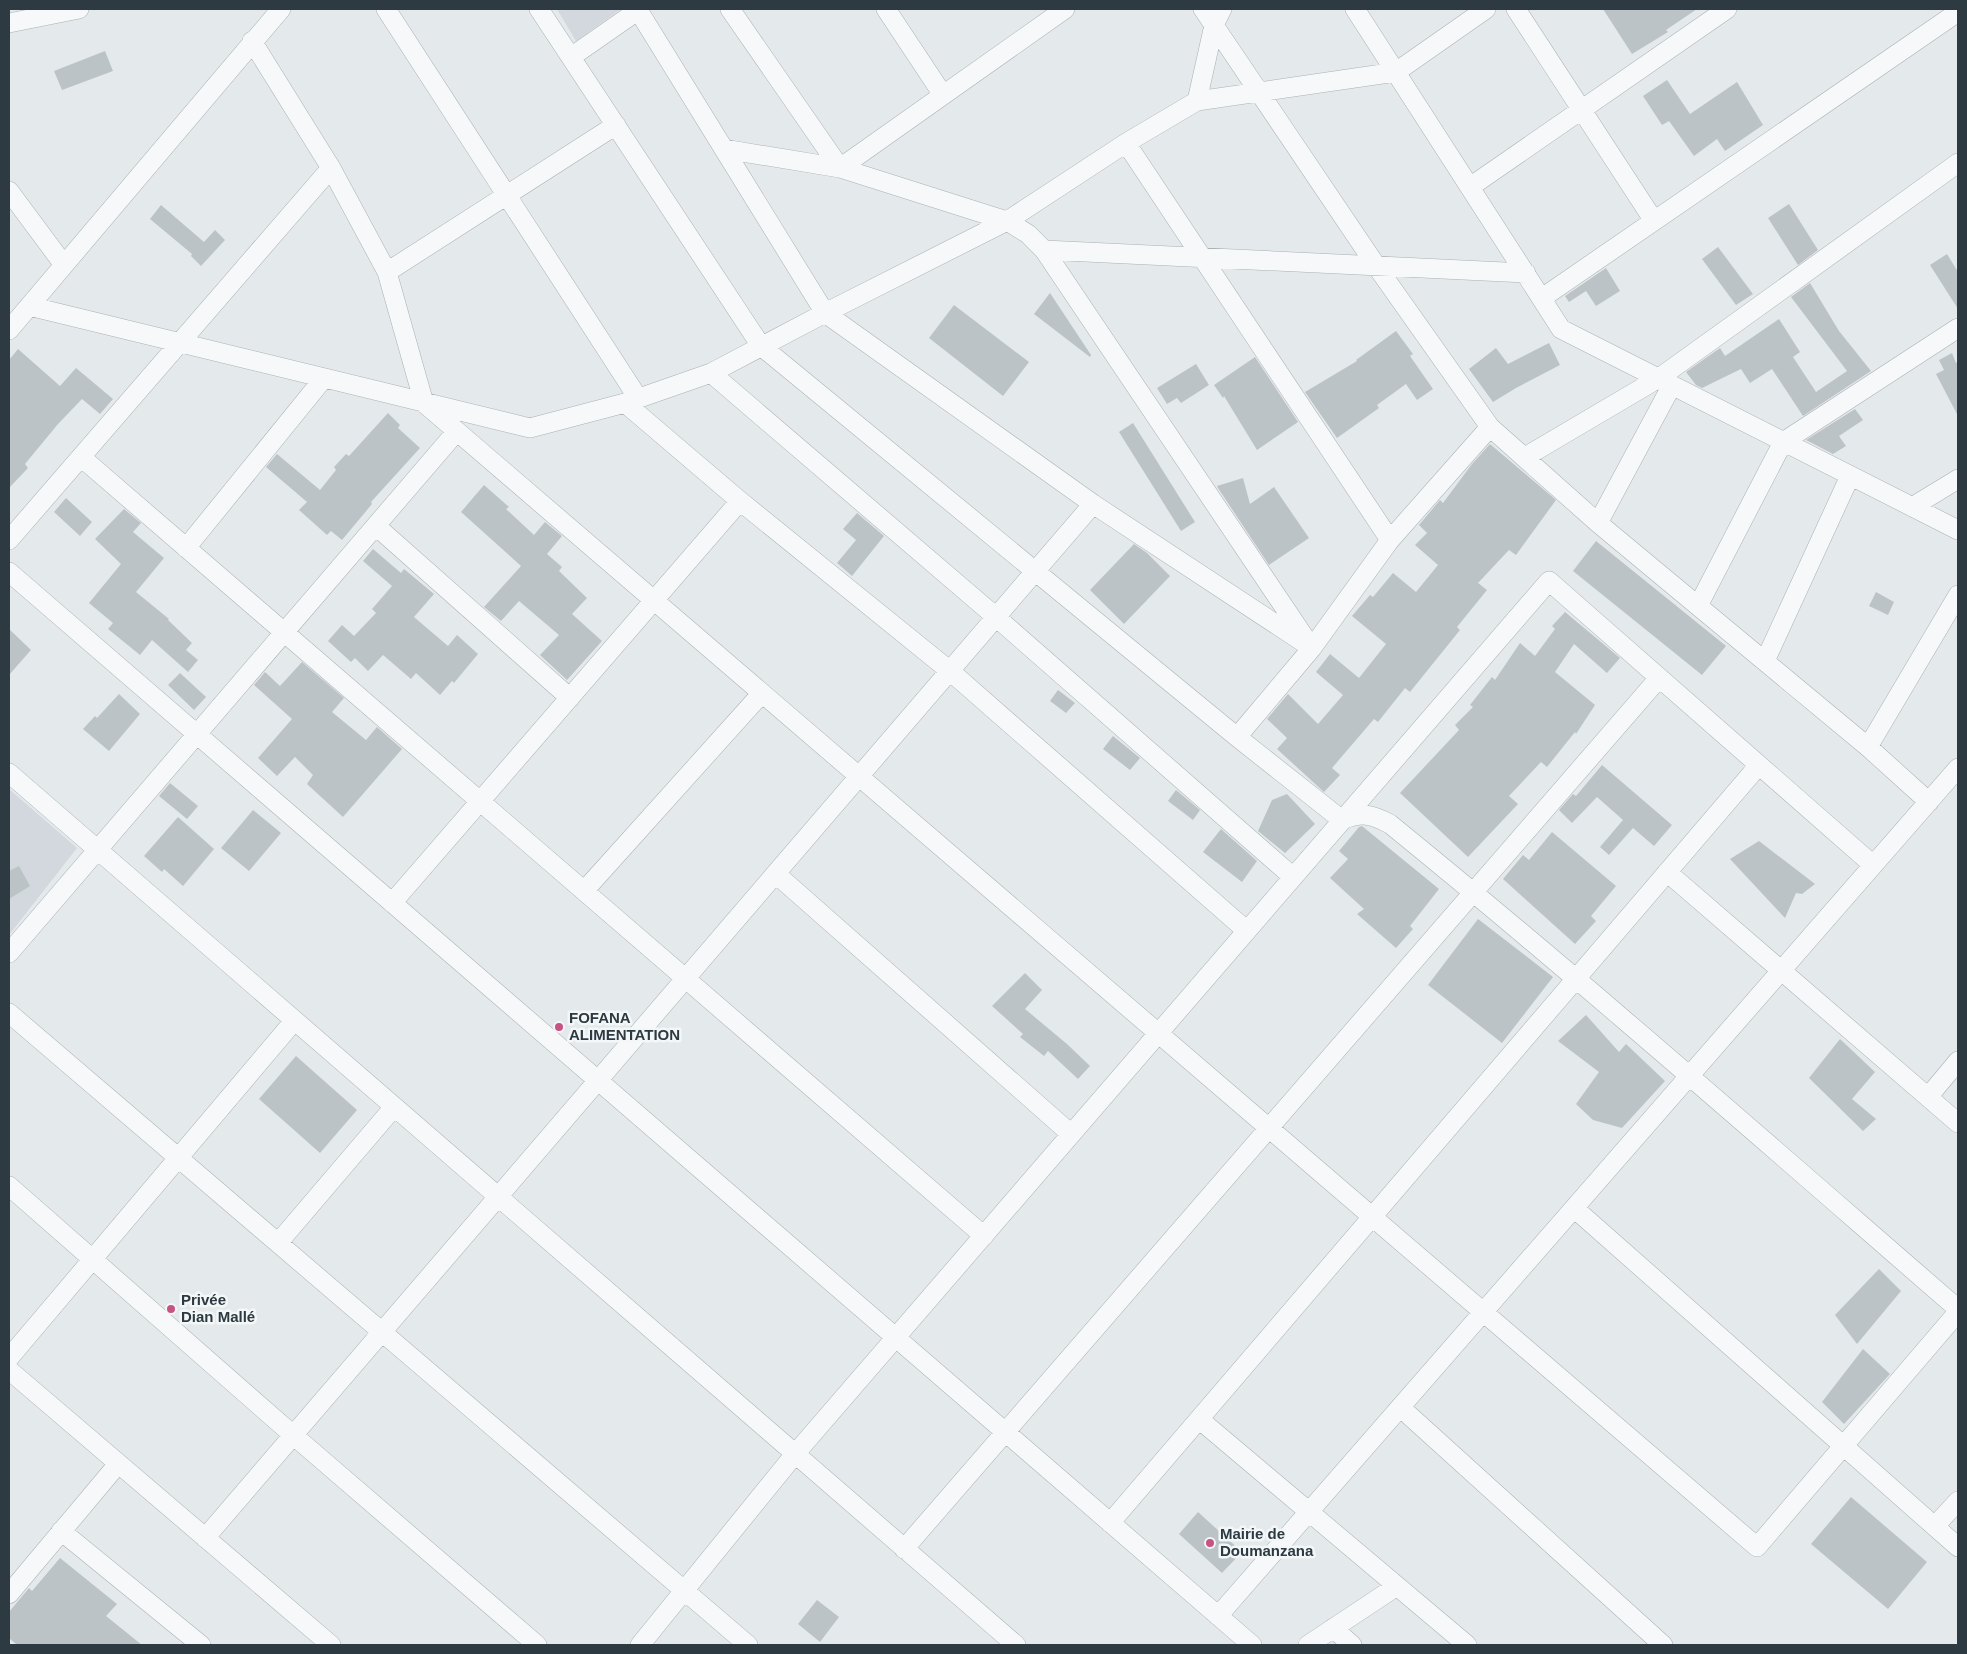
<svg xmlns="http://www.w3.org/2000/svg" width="1967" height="1654" viewBox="0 0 1967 1654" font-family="Arial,sans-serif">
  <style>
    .built { fill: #d2d8dd }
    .building { fill: #bcc3c7 }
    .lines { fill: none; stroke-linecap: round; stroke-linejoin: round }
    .street-casing { stroke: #a9b1b5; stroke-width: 20 }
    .street { stroke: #f7f8f9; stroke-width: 19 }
    .poi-dot { fill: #c65382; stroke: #f4f7f8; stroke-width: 2 }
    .labels { text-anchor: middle; stroke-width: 5; stroke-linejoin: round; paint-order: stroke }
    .poi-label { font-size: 15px; font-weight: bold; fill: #2d3a42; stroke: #f4f7f8; text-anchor: start }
  </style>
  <rect width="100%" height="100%" fill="#e4e9eb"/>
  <path class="built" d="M 557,9 L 621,9 L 576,41 Z
    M 9,789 L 77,848 L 9,935 Z"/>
  <path class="building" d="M 1603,9 L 1697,9 L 1666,30 L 1668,32 L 1632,54 Z
    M 105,51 L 113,71 L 62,90 L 54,71 Z
    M 1667,80 L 1690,114 L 1737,82 L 1763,125 L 1725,151 L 1717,139 L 1694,156 L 1669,121 L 1662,125 L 1643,96 Z
    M 1789,204 L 1818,250 L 1798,265 L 1768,218 Z
    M 161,205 L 204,242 L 215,230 L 225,240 L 201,266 L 191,256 L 192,254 L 150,219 Z
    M 1718,247 L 1753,294 L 1736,305 L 1702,259 Z
    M 1947,254 L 1958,272 L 1958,309 L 1930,265 Z
    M 1606,268 L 1620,291 L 1596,306 L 1586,291 L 1569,302 L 1565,296 Z
    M 1810,283 L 1839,331 L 1871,371 L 1803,416 L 1772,369 L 1750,383 L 1741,369 L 1702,388 L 1696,385 L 1686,372 L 1720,348 L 1725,356 L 1779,319 L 1800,352 L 1793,357 L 1816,392 L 1847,371 L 1791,297 Z
    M 1050,293 L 1091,355 L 1090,357 L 1034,314 Z
    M 954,305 L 1029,362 L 1003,396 L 929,338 Z
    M 1396,331 L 1413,354 L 1410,356 L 1433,389 L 1417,400 L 1406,384 L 1377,405 L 1379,408 L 1337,438 L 1305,392 L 1357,361 L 1356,360 Z
    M 1549,343 L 1560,365 L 1516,388 L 1493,402 L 1469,369 L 1496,348 L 1508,364 Z
    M 18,349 L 60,386 L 76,368 L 113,399 L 100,414 L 82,399 L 58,424 L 25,464 L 28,468 L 9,488 L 9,360 Z
    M 1952,353 L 1956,363 L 1958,362 L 1958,416 L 1936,374 L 1944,370 L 1939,360 Z
    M 1255,357 L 1298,422 L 1257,450 L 1224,396 L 1223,398 L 1214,385 Z
    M 1196,364 L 1209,385 L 1181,403 L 1177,398 L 1167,404 L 1157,388 Z
    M 1855,409 L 1863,420 L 1839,436 L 1846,446 L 1833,454 L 1806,440 Z
    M 388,413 L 400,425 L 398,428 L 420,448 L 371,502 L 372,504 L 342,540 L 331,531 L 327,535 L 299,510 L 307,502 L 266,467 L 277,454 L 320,490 L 336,470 L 334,467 L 346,454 L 349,456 Z
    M 1133,423 L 1195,522 L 1181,531 L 1119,432 Z
    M 1490,444 L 1556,500 L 1516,555 L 1509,550 L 1478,583 L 1487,590 L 1457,627 L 1460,630 L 1410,692 L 1405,688 L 1378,722 L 1374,719 L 1332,768 L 1340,775 L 1324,792 L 1277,749 L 1287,738 L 1267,719 L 1288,694 L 1318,724 L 1343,695 L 1316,672 L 1330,654 L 1359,678 L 1386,644 L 1352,616 L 1370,595 L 1373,597 L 1393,573 L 1416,592 L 1438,565 L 1415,545 L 1427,533 L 1419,525 L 1440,500 L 1443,503 L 1472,464 Z
    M 1243,478 L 1250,504 L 1274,487 L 1309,538 L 1269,565 L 1218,488 L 1217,486 Z
    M 484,485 L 509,507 L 506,509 L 534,535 L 545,522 L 562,536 L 547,554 L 562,567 L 559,571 L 587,598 L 572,614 L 602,641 L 567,680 L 540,655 L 559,635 L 519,601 L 501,621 L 484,607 L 521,566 L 461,512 Z
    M 66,498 L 92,522 L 80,536 L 54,512 Z
    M 124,509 L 141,523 L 133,532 L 164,558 L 136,592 L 169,619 L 168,620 L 192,643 L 186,650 L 198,660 L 188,672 L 152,640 L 140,655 L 108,629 L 113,623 L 89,603 L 121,564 L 95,539 Z
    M 857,513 L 884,536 L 852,576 L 837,563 L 856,540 L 843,529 Z
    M 1596,541 L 1726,646 L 1702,675 L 1573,571 Z
    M 1134,544 L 1147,553 L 1170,576 L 1124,624 L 1090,590 Z
    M 373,549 L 401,573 L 404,569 L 434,594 L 414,617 L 448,646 L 457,635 L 478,654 L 454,683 L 452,681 L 440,695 L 416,673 L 411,679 L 383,655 L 368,671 L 355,658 L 351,662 L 328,641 L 342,625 L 354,636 L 376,613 L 372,609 L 392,586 L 363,561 Z
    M 1876,592 L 1894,602 L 1888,615 L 1869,606 Z
    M 1565,612 L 1620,658 L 1607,673 L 1574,644 L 1555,672 L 1595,705 L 1576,734 L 1575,732 L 1547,767 L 1541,762 L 1509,796 L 1518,804 L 1468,857 L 1400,793 L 1459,730 L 1455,725 L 1473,707 L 1470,705 L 1492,677 L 1495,680 L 1520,643 L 1535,656 L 1555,629 L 1552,626 Z
    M 9,629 L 31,650 L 9,675 Z
    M 302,662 L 344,698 L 332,712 L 366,740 L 377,727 L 402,749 L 343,817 L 307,784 L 313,775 L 295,757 L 277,776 L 258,758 L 292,719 L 254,685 L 265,672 L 280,686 Z
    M 180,673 L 206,697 L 194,710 L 168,685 Z
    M 1058,690 L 1075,703 L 1066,713 L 1050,701 Z
    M 119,694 L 140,714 L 109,751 L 83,729 L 95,716 L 97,718 Z
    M 1113,736 L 1140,758 L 1130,770 L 1103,749 Z
    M 1602,765 L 1672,825 L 1654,846 L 1633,828 L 1609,855 L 1600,847 L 1623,820 L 1597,797 L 1572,823 L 1559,810 L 1573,794 L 1576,796 Z
    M 170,783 L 198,806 L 187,819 L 159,796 Z
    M 1176,790 L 1200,810 L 1193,820 L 1168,801 Z
    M 1287,794 L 1315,824 L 1285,853 L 1258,831 L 1272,800 Z
    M 253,810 L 281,833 L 249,871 L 221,848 Z
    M 178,817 L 214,849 L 183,886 L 164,869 L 162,872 L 144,856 Z
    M 1362,826 L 1439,889 L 1410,926 L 1413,929 L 1396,948 L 1357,914 L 1364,909 L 1330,878 L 1348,859 L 1339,851 L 1359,827 Z
    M 1221,829 L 1257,861 L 1242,882 L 1203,852 Z
    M 1552,832 L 1616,886 L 1591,916 L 1596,921 L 1575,944 L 1503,879 L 1523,855 L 1529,860 Z
    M 1759,841 L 1815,884 L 1802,894 L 1796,893 L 1785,918 L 1730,859 Z
    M 19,866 L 30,886 L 9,899 L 9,871 Z
    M 1478,919 L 1553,977 L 1502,1043 L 1428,985 Z
    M 1025,973 L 1042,990 L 1025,1009 L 1067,1044 L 1090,1066 L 1078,1079 L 1048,1051 L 1044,1056 L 1020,1037 L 1023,1034 L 992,1006 Z
    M 1586,1015 L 1619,1052 L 1626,1044 L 1665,1081 L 1622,1128 L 1593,1120 L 1576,1104 L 1599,1072 L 1558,1041 Z
    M 1840,1039 L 1875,1072 L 1852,1099 L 1876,1119 L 1863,1131 L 1809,1078 Z
    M 296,1056 L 357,1110 L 320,1153 L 259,1099 Z
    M 1879,1269 L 1901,1291 L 1857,1344 L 1835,1315 Z
    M 1863,1349 L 1890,1374 L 1844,1424 L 1822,1402 Z
    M 1851,1497 L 1927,1562 L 1888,1609 L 1811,1544 Z
    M 1198,1512 L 1242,1552 L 1222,1573 L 1179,1534 Z
    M 60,1558 L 117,1604 L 106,1616 L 142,1645 L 17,1645 L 9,1638 L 9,1612 L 29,1588 L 32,1591 Z
    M 817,1600 L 839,1617 L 820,1642 L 798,1624 Z"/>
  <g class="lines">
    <g class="street-casing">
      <path id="street" d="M 386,9 L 638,398
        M 539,9 L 761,346 L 1237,737 L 1342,820 C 1362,812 1371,814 1390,824 C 1583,981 1770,1146 1958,1309
        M 730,9 L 840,168 L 1065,9
        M 886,9 L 943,95
        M 1203,9 L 1377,267 L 1490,427 L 1598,523 L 1868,747 L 1929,802
        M 1355,9 L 1561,329 L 1958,530
        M 1516,9 L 1654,221
        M 638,10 L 825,313 L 1093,504 L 1312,648
        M 9,23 L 79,9
        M 252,41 L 331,168 L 387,272 L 424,403 L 1757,1547 L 1958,1312
        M 571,57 L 640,9
        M 1197,101 L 1214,25 L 1222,9
        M 1126,143 L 1390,540
        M 724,149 L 840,168 L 1007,221 L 1028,234 L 1044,250 L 1307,641
        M 1470,187 L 1727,9
        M 9,191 L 64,265
        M 1044,250 L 1526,273
        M 387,272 L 616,125
        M 1542,298 L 1958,12
        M 29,306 L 530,428 L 625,403 L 711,373 L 825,313 L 1007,221 L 1126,143 L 1197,101 L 1396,72 L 1486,9
        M 9,330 L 281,9
        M 711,373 L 996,617 L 1293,877
        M 625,403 L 740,501 L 950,671 L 1247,931
        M 81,457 L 984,1236
        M 1525,457 L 1659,378 L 1958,163
        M 1912,507 L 1958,479
        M 1598,523 L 1672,385
        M 376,526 L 570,698
        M 9,540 L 331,168
        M 186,548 L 324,378
        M 9,572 L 1252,1645
        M 1698,606 L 1783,442 L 1958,328
        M 1765,661 L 1850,476
        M 1237,737 L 1312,648 L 1390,540 L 1490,427
        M 1868,747 L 1958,595
        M 9,773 L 1016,1645
        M 1667,872 L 1958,1123
        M 776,874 L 1071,1134
        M 584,891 L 762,693
        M 392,903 L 740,501
        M 9,953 L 457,431
        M 9,1013 L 748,1645
        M 1928,1097 L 1958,1061
        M 9,1186 L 293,1435 L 537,1645
        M 1574,1208 L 1958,1547
        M 278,1243 L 394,1107
        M 9,1358 L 294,1021
        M 9,1370 L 331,1645
        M 1400,1407 L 1663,1645
        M 1199,1419 L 1467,1645
        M 1110,1523 L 1759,765
        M 1935,1526 L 1958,1501
        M 61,1531 L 201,1645
        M 205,1538 L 1093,504
        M 904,1549 L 1659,678
        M 9,1594 L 118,1464
        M 1218,1616 L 1958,768
        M 1333,1628 L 1352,1645
        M 640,1645 L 795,1454 L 1549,581 L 1873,865
        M 1308,1645 L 1397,1586"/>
    </g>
    <use href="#street" class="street"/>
  </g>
  <g class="poi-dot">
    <circle cx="559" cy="1027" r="5"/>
    <circle cx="171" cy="1309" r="5"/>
    <circle cx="1210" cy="1543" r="5"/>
  </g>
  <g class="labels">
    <g class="poi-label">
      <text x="569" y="1023">FOFANA<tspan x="569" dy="17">ALIMENTATION</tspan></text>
      <text x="181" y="1305">Privée<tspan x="181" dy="17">Dian Mallé</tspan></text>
      <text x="1220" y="1539">Mairie de<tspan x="1220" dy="17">Doumanzana</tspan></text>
    </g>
  </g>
  <rect width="1967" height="1654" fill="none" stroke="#2d3a42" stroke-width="20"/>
</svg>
